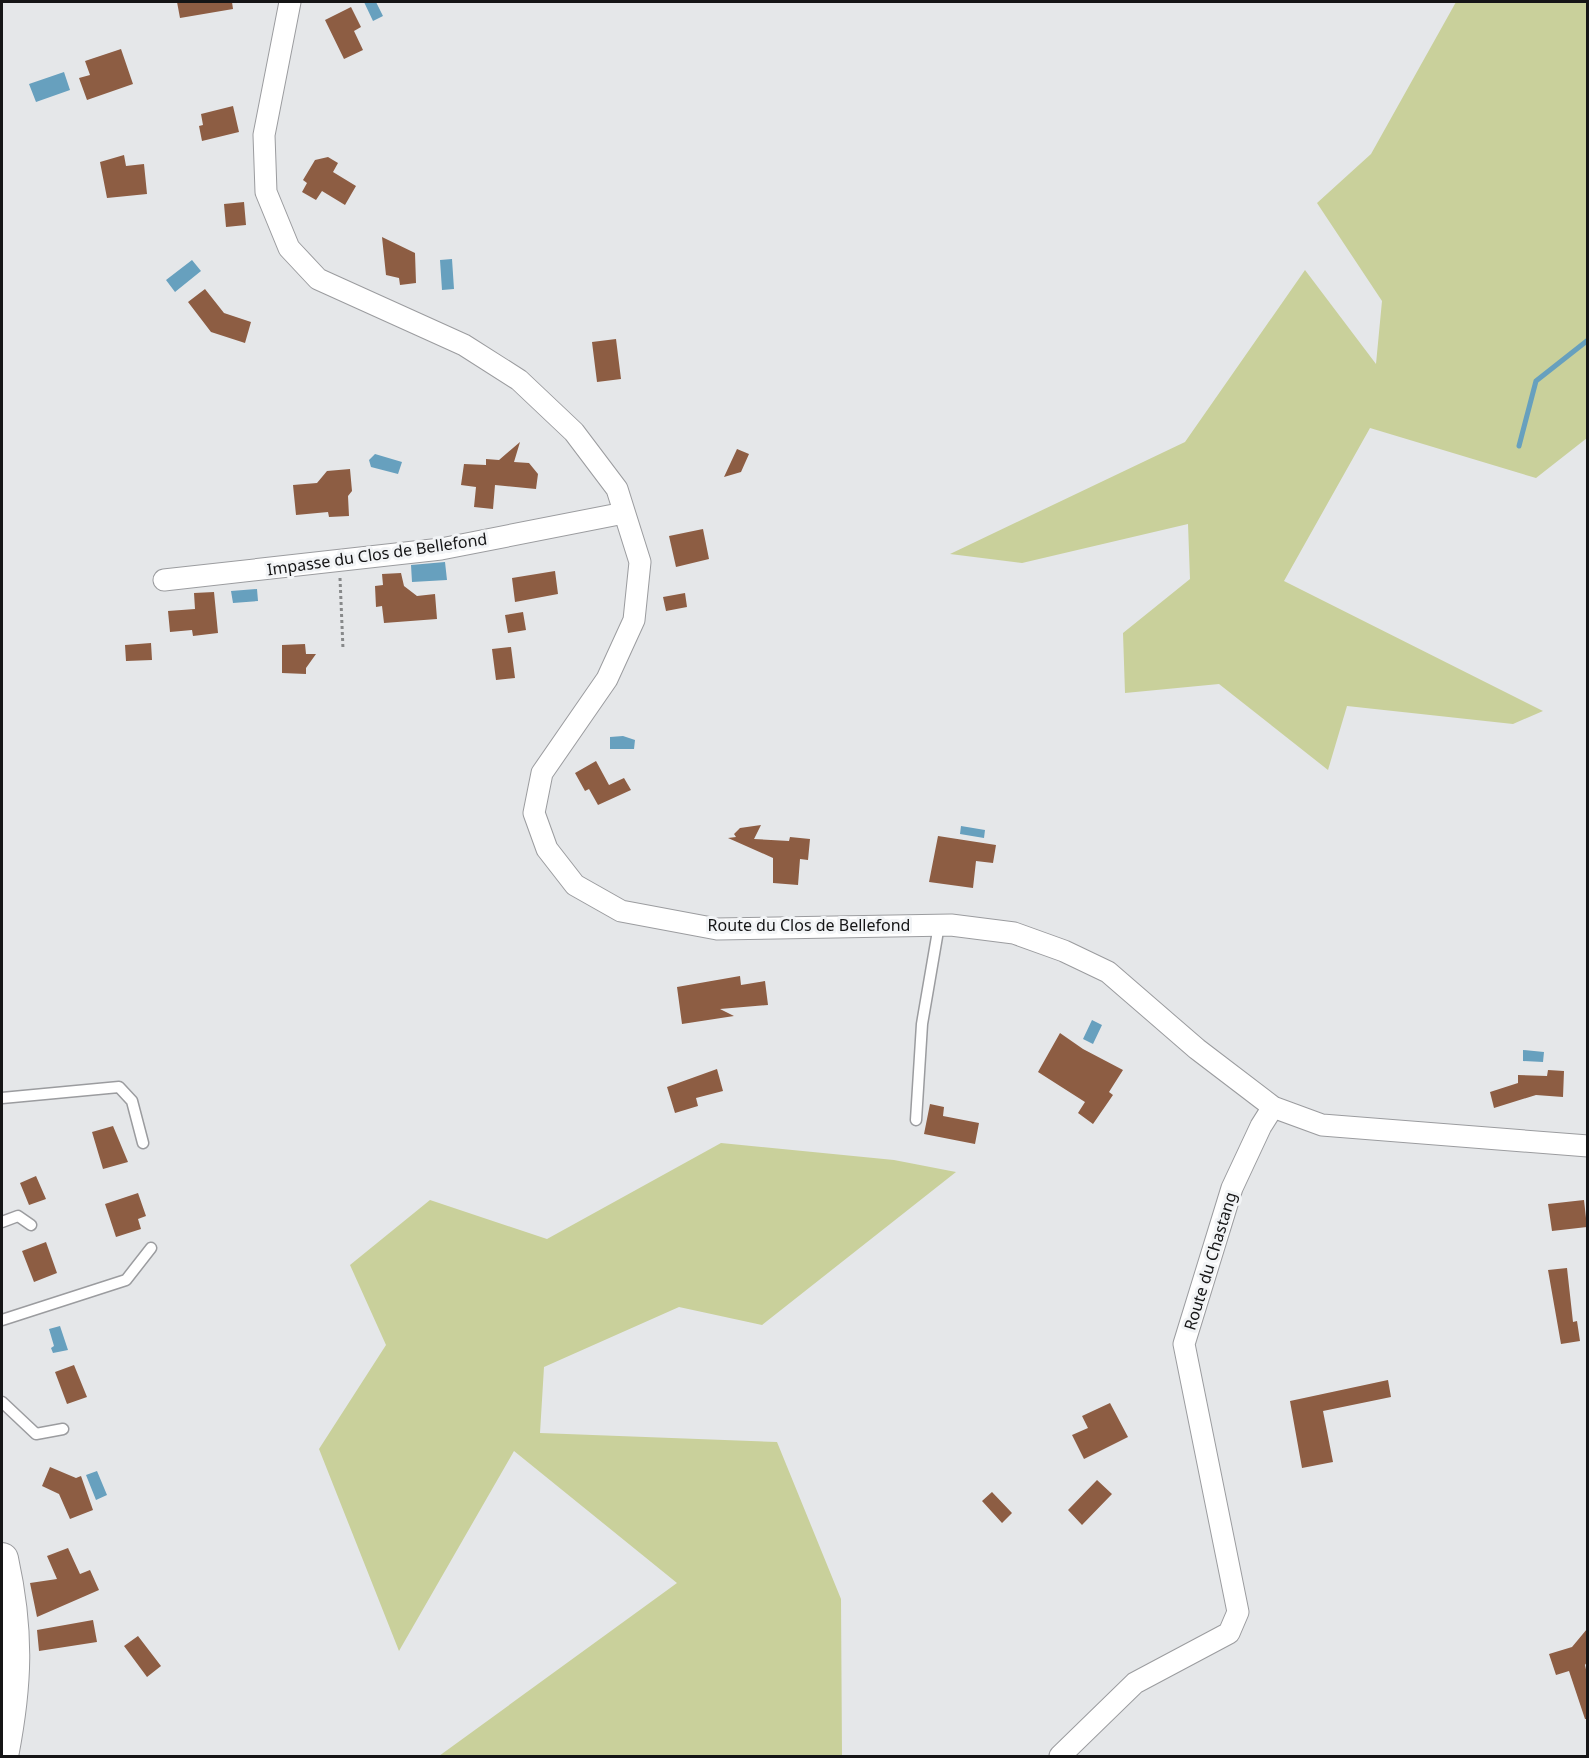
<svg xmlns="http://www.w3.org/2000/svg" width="1589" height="1758" viewBox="0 0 1589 1758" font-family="'Noto Sans',sans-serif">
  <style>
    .green { fill: #c9d09b }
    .water { fill: #67a0be }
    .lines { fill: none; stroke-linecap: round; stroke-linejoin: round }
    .stream { stroke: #67a0be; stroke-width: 5 }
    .building { fill: #8d5d43 }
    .service-casing { stroke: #9b9c9f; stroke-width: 13 }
    .minor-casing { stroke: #9b9c9f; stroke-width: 23 }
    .secondary-casing { stroke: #9b9c9f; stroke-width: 34 }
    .path { stroke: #87898a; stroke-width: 3; stroke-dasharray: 3 3; stroke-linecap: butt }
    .service { stroke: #fff; stroke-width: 10 }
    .minor { stroke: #fff; stroke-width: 21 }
    .secondary { stroke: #fff; stroke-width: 32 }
    .labels { text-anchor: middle; stroke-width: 6; stroke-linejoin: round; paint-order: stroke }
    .street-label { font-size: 16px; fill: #151516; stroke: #f2f4f6 }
  </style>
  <rect width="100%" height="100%" fill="#e5e7e9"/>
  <path class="green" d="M 1456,2 L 1587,2 L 1587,438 L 1536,478 L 1370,428 L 1284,581 L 1543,711 L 1513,724 L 1347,706 L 1328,770 L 1219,684 L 1125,693 L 1123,633 L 1190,579 L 1188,524 L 1022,563 L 950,554 L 1185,442 L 1305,270 L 1376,364 L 1382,301 L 1317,203 L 1371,154 Z
    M 721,1143 L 894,1160 L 956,1172 L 762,1325 L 679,1307 L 544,1367 L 540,1433 L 777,1442 L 841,1599 L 842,1756 L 439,1756 L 677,1583 L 514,1451 L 399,1651 L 319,1449 L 386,1345 L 350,1265 L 430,1200 L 547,1239 Z"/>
  <path class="water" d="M 364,2 L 376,2 L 383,16 L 373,21 Z
    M 64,72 L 70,90 L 36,102 L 29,84 Z
    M 452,259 L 454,289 L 442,290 L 440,260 Z
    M 192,260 L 201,271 L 175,292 L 166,280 Z
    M 375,454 L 402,462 L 398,474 L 371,467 L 369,460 Z
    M 445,562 L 447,580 L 412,582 L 411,565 Z
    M 257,589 L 258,601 L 233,603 L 231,591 Z
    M 623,736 L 635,740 L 634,749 L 610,749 L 610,737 Z
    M 961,826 L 985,830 L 984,838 L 960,834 Z
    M 1092,1020 L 1102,1025 L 1093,1044 L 1083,1039 Z
    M 1523,1050 L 1544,1052 L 1543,1062 L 1523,1061 Z
    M 60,1326 L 68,1350 L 53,1353 L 51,1348 L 54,1346 L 49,1329 Z
    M 97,1471 L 107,1495 L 96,1500 L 86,1475 Z"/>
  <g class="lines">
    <path class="stream" d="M 1519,446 L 1536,381 L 1588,340"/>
  </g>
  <path class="building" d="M 177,2 L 232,2 L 233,9 L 180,18 Z
    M 351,7 L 361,27 L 354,31 L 363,50 L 344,59 L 325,20 Z
    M 121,49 L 133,84 L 87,100 L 79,78 L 90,75 L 85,61 Z
    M 233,106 L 239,132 L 202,141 L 199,126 L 203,125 L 201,114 Z
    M 124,155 L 126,166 L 144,164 L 147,194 L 107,198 L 100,162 Z
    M 328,157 L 338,163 L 333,172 L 356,186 L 345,205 L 322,191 L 316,200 L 302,192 L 307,183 L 303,180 L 315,160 Z
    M 244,202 L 246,225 L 226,227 L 224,204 Z
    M 382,237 L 415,253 L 416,283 L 400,285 L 399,278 L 386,275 Z
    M 205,289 L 224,313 L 251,322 L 245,343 L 211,332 L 188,302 Z
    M 616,339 L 621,379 L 597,382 L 592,342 Z
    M 520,442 L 514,462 L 529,463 L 538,474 L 536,489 L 495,485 L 493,509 L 474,507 L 476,487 L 461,485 L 464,464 L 486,465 L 486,459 L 499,460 Z
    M 737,449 L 749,454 L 741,472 L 724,477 Z
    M 350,469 L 352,491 L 348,496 L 349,516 L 329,517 L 328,512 L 296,515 L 293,485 L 317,483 L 327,471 Z
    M 703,529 L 709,559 L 676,567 L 669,536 Z
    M 555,571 L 558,594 L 515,602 L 512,578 Z
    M 401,573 L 404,586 L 417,596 L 435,594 L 437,619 L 384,623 L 382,606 L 376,607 L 375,586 L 383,585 L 382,574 Z
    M 214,592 L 218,633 L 193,636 L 192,630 L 170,632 L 168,611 L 195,609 L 194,593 Z
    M 685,593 L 687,607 L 666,611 L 663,597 Z
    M 523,612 L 526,630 L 508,633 L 505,615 Z
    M 151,643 L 152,660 L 126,661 L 125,645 Z
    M 305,644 L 306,654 L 316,654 L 306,668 L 306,674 L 282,673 L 282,645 Z
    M 511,647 L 515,678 L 496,680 L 492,649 Z
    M 596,761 L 609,785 L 624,778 L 631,790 L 598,805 L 589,789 L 585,791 L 575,773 Z
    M 761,825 L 754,839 L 789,841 L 790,837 L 810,839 L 808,860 L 800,859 L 798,885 L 773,883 L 773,858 L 728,838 L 736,837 L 734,834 L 740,828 Z
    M 938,836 L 996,845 L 993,863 L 976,861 L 973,888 L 929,882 Z
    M 740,976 L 741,985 L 765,981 L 768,1005 L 720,1009 L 734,1016 L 682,1024 L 677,987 Z
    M 1060,1033 L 1083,1049 L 1123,1070 L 1109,1092 L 1113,1095 L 1093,1124 L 1078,1113 L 1085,1102 L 1038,1072 Z
    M 717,1069 L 723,1091 L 696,1098 L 698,1106 L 675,1113 L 667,1087 Z
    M 1548,1070 L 1564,1071 L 1563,1097 L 1536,1095 L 1494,1108 L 1490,1092 L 1518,1083 L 1518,1075 L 1547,1076 Z
    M 930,1104 L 944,1107 L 943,1116 L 979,1123 L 975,1144 L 924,1134 Z
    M 113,1126 L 128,1162 L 103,1169 L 92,1132 Z
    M 36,1176 L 46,1199 L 29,1205 L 20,1183 Z
    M 138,1193 L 146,1216 L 138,1219 L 141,1229 L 116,1237 L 105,1204 Z
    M 1584,1200 L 1587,1227 L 1552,1231 L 1548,1204 Z
    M 46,1242 L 57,1273 L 34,1282 L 22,1251 Z
    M 1567,1268 L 1573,1322 L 1577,1321 L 1580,1341 L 1561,1344 L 1548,1270 Z
    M 74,1365 L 87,1397 L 67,1404 L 55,1372 Z
    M 1388,1380 L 1391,1397 L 1323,1411 L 1333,1462 L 1302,1468 L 1290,1401 Z
    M 1110,1403 L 1128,1437 L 1084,1459 L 1072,1435 L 1088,1428 L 1082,1416 Z
    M 50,1467 L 76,1478 L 81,1476 L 93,1510 L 70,1519 L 59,1494 L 42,1486 Z
    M 1097,1480 L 1112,1494 L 1082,1525 L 1068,1510 Z
    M 992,1492 L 1012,1513 L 1002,1523 L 982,1501 Z
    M 68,1548 L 80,1574 L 90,1570 L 99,1590 L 37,1617 L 30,1583 L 57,1579 L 47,1556 Z
    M 93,1620 L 97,1642 L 39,1651 L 37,1630 Z
    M 1587,1629 L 1587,1662 L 1585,1665 L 1587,1674 L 1587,1719 L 1585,1719 L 1569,1671 L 1556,1675 L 1549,1654 L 1572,1647 Z
    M 138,1636 L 161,1666 L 147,1677 L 124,1646 Z"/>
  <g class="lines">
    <g class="service-casing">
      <path id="service" d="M 2,1098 L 119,1087 L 132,1101 L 143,1143
        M 916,1120 L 922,1024 L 939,925
        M 2,1222 L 18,1216 L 31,1225
        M 2,1320 L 126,1280 L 151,1248
        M 2,1402 L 36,1434 L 63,1429"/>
    </g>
    <g class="minor-casing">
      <path id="minor" d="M 290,2 L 264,135 L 266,192 L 289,248 L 318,279 L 464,345 L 519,380 L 574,432 L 617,489 L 640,562 L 634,620 L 607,679 L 542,773 L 534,813 L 547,849 L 575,885 L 621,911 L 717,929 L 951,925 L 1014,933 L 1064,951 L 1108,972 L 1197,1049 L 1273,1107 L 1322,1125 L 1588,1146
        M 164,580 L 441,549 L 624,513
        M 1060,1756 L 1135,1683 L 1229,1633 L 1238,1612 L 1184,1344 L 1232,1188 L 1261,1126 L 1273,1107"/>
    </g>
    <g class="secondary-casing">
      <path id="secondary" d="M 2,1559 C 18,1632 16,1684 2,1756"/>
    </g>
    <path class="path" d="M 340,578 L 343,649"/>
    <use href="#service" class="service"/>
    <use href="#minor" class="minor"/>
    <use href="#secondary" class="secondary"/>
  </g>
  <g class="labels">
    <g class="street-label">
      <text transform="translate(377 554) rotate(-8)" y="6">Impasse du Clos de Bellefond</text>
      <text x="809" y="931">Route du Clos de Bellefond</text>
      <text transform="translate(1210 1261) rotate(-73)" y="6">Route du Chastang</text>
    </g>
  </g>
  <rect width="1589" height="1758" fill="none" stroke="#151516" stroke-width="6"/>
</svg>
